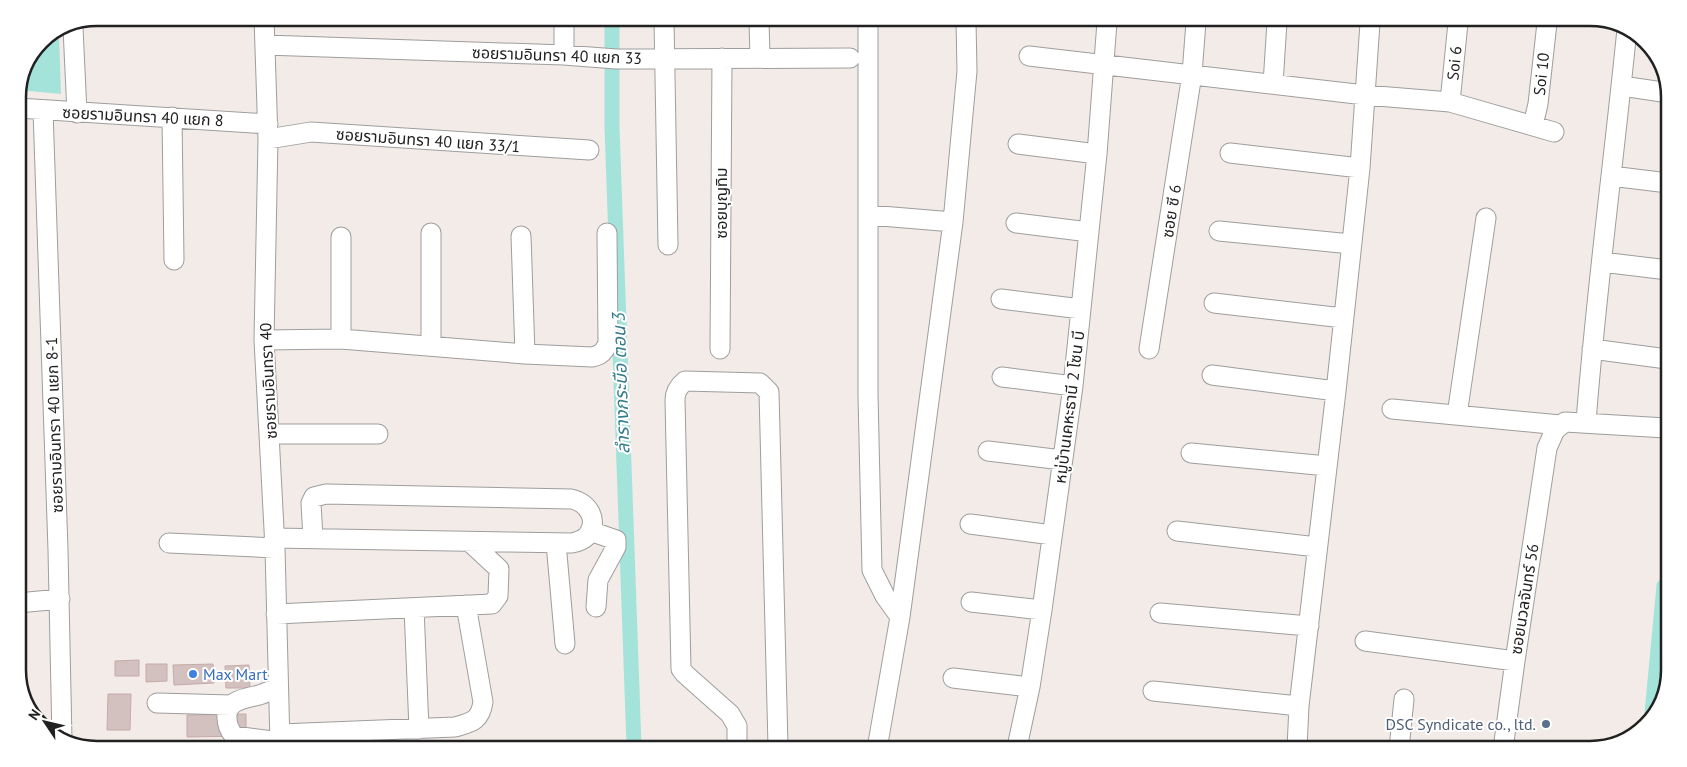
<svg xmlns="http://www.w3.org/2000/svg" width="1687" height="767" viewBox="0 0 1687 767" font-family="'PT Sans','Noto Sans Thai',sans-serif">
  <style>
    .water { fill: #a4e3da }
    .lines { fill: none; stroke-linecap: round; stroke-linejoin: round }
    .canal { stroke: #a4e3da; stroke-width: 15 }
    .building { fill: #d3c1c0; stroke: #c6aaa8 }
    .minor-casing { stroke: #9e9e9e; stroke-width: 21 }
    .minor { stroke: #fff; stroke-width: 19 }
    .shop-dot { fill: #3f7fe0; stroke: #fff; stroke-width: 2 }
    .service-dot { fill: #5c6f8a; stroke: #fff; stroke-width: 2 }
    .labels { text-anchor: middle; stroke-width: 4; stroke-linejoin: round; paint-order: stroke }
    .street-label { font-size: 16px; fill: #212121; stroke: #fff }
    .shop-label { font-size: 16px; fill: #366cbe; stroke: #fff; text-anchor: start }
    .service-label { font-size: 16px; fill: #4e5e75; stroke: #fff; text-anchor: end }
    .water-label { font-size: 18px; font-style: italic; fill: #347d88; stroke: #fff }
    .rim { fill: none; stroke: #212121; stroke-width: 2.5 }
  </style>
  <rect width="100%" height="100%" fill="#f2ebe7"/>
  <path class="water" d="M 59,34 L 61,94 L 19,90 L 41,41 Z"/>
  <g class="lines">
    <path class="canal" d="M 612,20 L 612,127 L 634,746
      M 1652,713 L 1664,586"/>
  </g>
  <path class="building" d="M 139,660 L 139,676 L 115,676 L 115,661 Z
    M 146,664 L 167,664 L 167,681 L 146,682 Z
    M 213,664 L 214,683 L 174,685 L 173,665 Z
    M 249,665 L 250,688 L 226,688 L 225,666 Z
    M 108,694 L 131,694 L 130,730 L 107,730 Z
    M 246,714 L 246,736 L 187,737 L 187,715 Z"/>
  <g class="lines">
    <g class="minor-casing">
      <path id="minor" d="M 264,18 L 268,139 L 264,340 L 275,548 L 280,744
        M 564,19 L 564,55
        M 664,20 L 668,245
        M 759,20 L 760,58
        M 868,21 L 868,395 L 872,570 L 885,596 L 900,617
        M 73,28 L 77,113
        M 265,45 L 564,55 L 616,59 L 850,58
        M 1029,56 L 1365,95 L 1450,102 L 1554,132
        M 1273,84 L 1277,22
        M 1622,86 L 1669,93
        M 1450,102 L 1458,23
        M 18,108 L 268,124
        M 43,110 L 58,550 L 62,740
        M 172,117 L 174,260
        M 1533,125 L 1538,104 L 1547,23
        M 268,139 L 311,132 L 589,150
        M 1018,144 L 1097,154
        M 1230,153 L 1360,168
        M 1611,176 L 1668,183
        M 869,215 L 953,222
        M 1016,223 L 1089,232
        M 1219,231 L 1351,244
        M 521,236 L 525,354
        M 1602,262 L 1668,270
        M 1001,299 L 1081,309
        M 1214,303 L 1343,318
        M 341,339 L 341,237
        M 264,340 L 341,339 L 525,354 L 592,357 C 601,355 604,352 608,343 L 607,233
        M 431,346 L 431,233
        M 720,349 L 722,58
        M 1149,349 L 1192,74 L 1196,22
        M 1592,349 L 1667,359
        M 1212,375 L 1336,391
        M 1002,377 L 1073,386
        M 1392,409 L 1560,425
        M 1457,415 L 1486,218
        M 1586,422 C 1596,291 1614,160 1627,29
        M 270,434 L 378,434
        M 988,451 L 1062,460
        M 1191,453 L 1327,466
        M 970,524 L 1052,535
        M 590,531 L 616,540 L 616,547 L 598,580 L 596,607
        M 1177,531 L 1317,547
        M 274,538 L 572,543 C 577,542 583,540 587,536 C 600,521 588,502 571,499 L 326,494 L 314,497 L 311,503 L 313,538
        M 169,543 L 275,548
        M 556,543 L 565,644
        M 971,602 L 1042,610
        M 18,603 L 60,599
        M 414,608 L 419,729
        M 1160,613 L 1309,626
        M 276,614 L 492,604 L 498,596 L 499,569 L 470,542
        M 1365,641 L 1515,661
        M 953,678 L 1030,687
        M 278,689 C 272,689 266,693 259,695 C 247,698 225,700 227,718 C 227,725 230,731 234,736 L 280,742
        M 1153,691 L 1299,706
        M 157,703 L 231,705
        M 280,734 L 455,727 C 472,722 480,721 483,702 L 466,605
        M 878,743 L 900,617 L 953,222 L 967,71 L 966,21
        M 737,746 L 737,726 L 730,714 L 685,674 L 681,669 L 675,400 C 675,392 678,387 685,381 L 760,383 L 769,392 L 778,746
        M 1017,747 L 1030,687 L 1042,610 L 1073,386 L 1097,154 L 1107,22
        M 1297,748 L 1299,706 L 1336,391 L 1360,168 L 1370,23
        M 1399,749 L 1404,699
        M 1503,749 L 1515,661 L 1547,448 L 1555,430 L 1565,422 L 1666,428"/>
    </g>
    <use href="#minor" class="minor"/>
  </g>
  <circle class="shop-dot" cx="193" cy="674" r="5"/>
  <circle class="service-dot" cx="1546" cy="724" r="5"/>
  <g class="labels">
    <g class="street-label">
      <text transform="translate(557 55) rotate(2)" y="6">ซอยรามอินทรา 40 แยก 33</text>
      <text transform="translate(1454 63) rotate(-84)" y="6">Soi 6</text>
      <text transform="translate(1541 74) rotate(-84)" y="6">Soi 10</text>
      <text transform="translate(143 116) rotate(3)" y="6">ซอยรามอินทรา 40 แยก 8</text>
      <text transform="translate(428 140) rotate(4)" y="6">ซอยรามอินทรา 40 แยก 33/1</text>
      <text transform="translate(721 203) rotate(-90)" y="6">ซอยบุญทิม</text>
      <text transform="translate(1171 211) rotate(-81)" y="6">ซอย ซี 6</text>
      <text transform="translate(268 381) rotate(-93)" y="6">ซอยรามอินทรา 40</text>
      <text transform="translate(1069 407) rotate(-83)" y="6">หมู่บ้านเคหะธานี 2 โซน บี</text>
      <text transform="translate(54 425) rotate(-92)" y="6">ซอยรามอินทรา 40 แยก 8-1</text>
      <text transform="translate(1524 599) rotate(-81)" y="6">ซอยนวลจันทร์ 56</text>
    </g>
    <g class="shop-label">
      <text x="203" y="680">Max Mart</text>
    </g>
    <g class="service-label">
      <text x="1536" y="730">DSC Syndicate co., ltd.</text>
    </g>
    <g class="water-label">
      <text transform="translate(621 383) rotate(-92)" y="6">ลำรางกระบือ ตอน 3</text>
    </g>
  </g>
  <path d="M0 0H1687V767H0ZM97 26H1590A71 71 0 0 1 1661 97V670A71 71 0 0 1 1590 741H97A71 71 0 0 1 26 670V97A71 71 0 0 1 97 26Z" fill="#fff" fill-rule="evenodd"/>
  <path class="rim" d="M97 26H1590A71 71 0 0 1 1661 97V670A71 71 0 0 1 1590 741H97A71 71 0 0 1 26 670V97A71 71 0 0 1 97 26Z"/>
  <g transform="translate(45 722) rotate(305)" stroke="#ffffff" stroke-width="4" paint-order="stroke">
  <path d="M0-4L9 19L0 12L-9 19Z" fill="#212121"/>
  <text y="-8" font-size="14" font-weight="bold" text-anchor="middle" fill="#212121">N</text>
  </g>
</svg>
